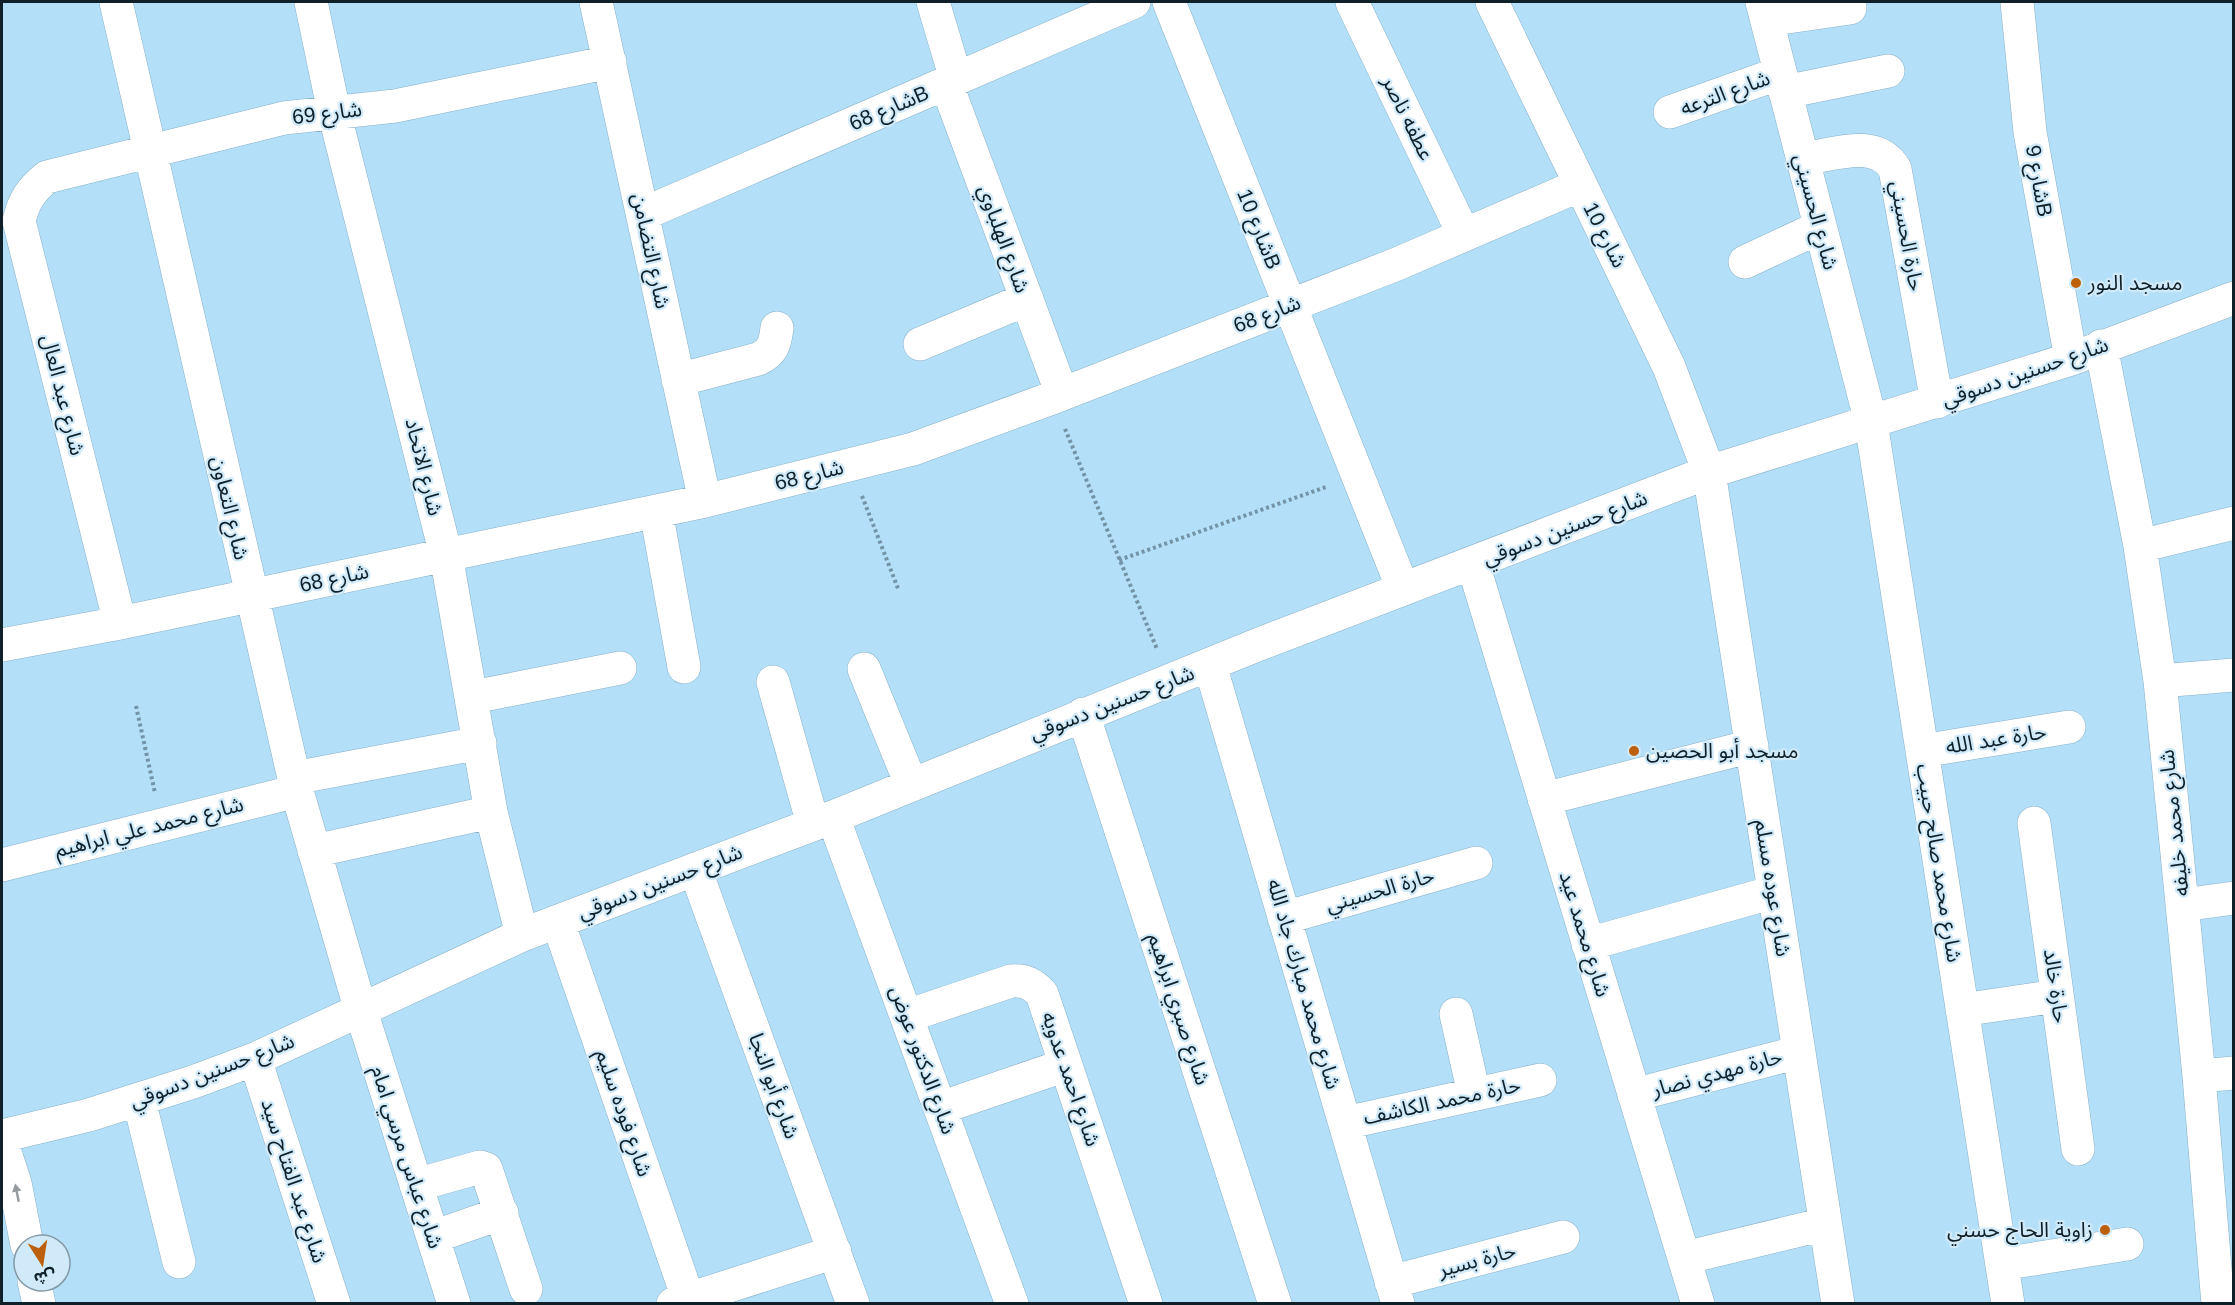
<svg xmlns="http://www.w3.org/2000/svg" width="2235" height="1305" viewBox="0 0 2235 1305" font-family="Helvetica,'Noto Sans Arabic',sans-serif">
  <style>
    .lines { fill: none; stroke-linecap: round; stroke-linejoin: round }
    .minor-casing { stroke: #87b1c9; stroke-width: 34 }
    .path { stroke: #7393a6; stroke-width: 4; stroke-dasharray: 3 3; stroke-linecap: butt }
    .minor { stroke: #fff; stroke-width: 33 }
    .oneway { fill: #939b9f }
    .poi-dot { fill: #bc600c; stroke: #d0eaf9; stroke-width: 2 }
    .labels { text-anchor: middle; stroke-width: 4.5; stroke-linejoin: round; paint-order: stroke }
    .street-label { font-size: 21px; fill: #0f2029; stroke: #d0eaf9 }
    .poi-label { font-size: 21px; fill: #0f2029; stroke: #d0eaf9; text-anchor: start }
  </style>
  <rect width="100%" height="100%" fill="#b4dff8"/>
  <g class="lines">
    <g class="minor-casing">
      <path id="minor" d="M 116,2 L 297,791 L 361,1011 L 454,1304
        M 311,2 L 334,112 L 446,555 L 491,812 L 522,935
        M 596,2 L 705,501
        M 933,2 L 956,79
        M 1169,2 L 1403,589
        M 1352,2 L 1464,235
        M 1492,2 L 1669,367 L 1709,472 L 1838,1304
        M 1762,2 L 1871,422 L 2008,1304
        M 2017,2 L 2030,132 L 2071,359
        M 1767,20 L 1850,8
        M 946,83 L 1062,394
        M 1785,92 L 1888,71
        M 1670,112 L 1780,73
        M 1802,159 C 1833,155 1876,137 1895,169 L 1937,402
        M 643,214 L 1134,2
        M 1745,262 L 1820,227
        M 920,344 L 1027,299
        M 2101,346 L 2140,546 L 2160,681 L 2199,1076 L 2218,1304
        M 678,380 L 758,359 C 773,352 775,344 777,328
        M 656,511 L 684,667
        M 2140,546 L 2234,523
        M 1473,564 L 1698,1304
        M 120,623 L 19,221 C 24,200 31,190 47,177 L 284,118 L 395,106 L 610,62
        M 2,645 L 120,623 L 705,501 L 913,449 L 1052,398 L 1397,264 L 1580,185
        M 1210,665 L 1398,1304
        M 864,669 L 911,784
        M 2160,681 L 2234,675
        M 773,682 L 813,824
        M 473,697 L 620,668
        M 1083,714 L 1275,1304
        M 1922,751 L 2069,727
        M 294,778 L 480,743
        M 1544,799 L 1752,746
        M 833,817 L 1012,1304
        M 2034,823 L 2078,1149
        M 314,851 L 491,812
        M 2,865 L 297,791
        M 695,869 L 853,1304
        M 2182,905 L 2234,898
        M 1284,918 L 1476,863
        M 558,922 L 690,1304
        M 1588,944 L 1774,892
        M 1962,1010 L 2057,996
        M 1456,1014 L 1474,1094
        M 907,1016 L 1011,981 C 1025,980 1033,984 1042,994 L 1146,1304
        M 255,1059 L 334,1304
        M 2199,1076 L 2234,1073
        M 1634,1095 L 1799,1052
        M 139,1100 L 179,1262
        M 940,1108 L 1066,1065
        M 1345,1123 L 1540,1080
        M 2,1136 L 89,1115 L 193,1082 L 255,1059 L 522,935 L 833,817 L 1257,645 L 1709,472 L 2071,359 L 2234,298
        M 2,1143 L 15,1183 L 27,1245
        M 416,1185 L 480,1167 L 486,1169 L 526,1289
        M 433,1237 L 502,1213
        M 1684,1258 L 1825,1224
        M 2002,1264 L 2127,1244
        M 34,1281 L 39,1304
        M 1391,1282 L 1563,1237
        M 673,1304 L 835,1252"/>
    </g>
    <path class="path" d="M 1065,429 L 1157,649
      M 862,496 L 899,591
      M 1119,560 L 1326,487
      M 136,706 L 155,793"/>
    <use href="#minor" class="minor"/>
  </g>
  <defs><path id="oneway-solid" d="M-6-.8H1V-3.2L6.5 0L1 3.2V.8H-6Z" transform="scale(1.5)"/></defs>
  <use class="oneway" href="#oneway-solid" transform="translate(17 1193) rotate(-101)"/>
  <g class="poi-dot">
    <circle cx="2076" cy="283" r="6"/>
    <circle cx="1634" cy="751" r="6"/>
    <circle cx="2105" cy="1230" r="6"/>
  </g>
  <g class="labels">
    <g class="street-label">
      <text transform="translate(1725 93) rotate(-20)" y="7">شارع الترعه</text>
      <text transform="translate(889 108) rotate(-23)" y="7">شارع 68B</text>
      <text transform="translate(327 113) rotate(-7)" y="7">شارع 69</text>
      <text transform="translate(1408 118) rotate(64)" y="7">عطفه ناصر</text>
      <text transform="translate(2039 181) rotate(80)" y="7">شارع 9B</text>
      <text transform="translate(1816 212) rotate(75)" y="7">شارع الحسيني</text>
      <text transform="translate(1259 229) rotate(68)" y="7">شارع 10B</text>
      <text transform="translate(1605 235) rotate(63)" y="7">شارع 10</text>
      <text transform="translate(1907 236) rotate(80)" y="7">حارة الحسيني</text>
      <text transform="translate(1004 239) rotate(70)" y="7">شارع الهلباوي</text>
      <text transform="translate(651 251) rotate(78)" y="7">شارع التضامن</text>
      <text transform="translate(1267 314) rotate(-21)" y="7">شارع 68</text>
      <text transform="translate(2025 372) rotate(-19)" y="7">شارع حسنين دسوقي</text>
      <text transform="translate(63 395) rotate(76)" y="7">شارع عبد العال</text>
      <text transform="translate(424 467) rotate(76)" y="7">شارع الاتحاد</text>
      <text transform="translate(809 475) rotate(-14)" y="7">شارع 68</text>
      <text transform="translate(230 508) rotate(77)" y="7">شارع التعاون</text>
      <text transform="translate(1565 528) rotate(-21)" y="7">شارع حسنين دسوقي</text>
      <text transform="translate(334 578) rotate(-12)" y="7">شارع 68</text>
      <text transform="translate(1112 703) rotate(-21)" y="7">شارع حسنين دسوقي</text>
      <text transform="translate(1996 739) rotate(-9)" y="7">حارة عبد الله</text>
      <text transform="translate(2174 823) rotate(-96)" y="7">شارع محمد خليفه</text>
      <text transform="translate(149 827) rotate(-14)" y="7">شارع محمد علي ابراهيم</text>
      <text transform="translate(1939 863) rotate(81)" y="7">شارع محمد صالح حبيب</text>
      <text transform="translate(660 882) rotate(-21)" y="7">شارع حسنين دسوقي</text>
      <text transform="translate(1773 888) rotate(81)" y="7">شارع عوده مسلم</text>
      <text transform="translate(1380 890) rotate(-16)" y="7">حارة الحسيني</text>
      <text transform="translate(1585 934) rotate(73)" y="7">شارع محمد عيد</text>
      <text transform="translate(1304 984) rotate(74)" y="7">شارع محمد مبارك جاد الله</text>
      <text transform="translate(2056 986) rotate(82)" y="7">حارة خالد</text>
      <text transform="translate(1179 1009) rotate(72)" y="7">شارع صبري ابراهيم</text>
      <text transform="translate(923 1060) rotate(70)" y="7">شارع الدكتور عوض</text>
      <text transform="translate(212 1071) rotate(-21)" y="7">شارع حسنين دسوقي</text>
      <text transform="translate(1717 1073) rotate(-15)" y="7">حارة مهدي نصار</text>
      <text transform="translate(1071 1079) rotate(71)" y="7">شارع احمد عدويه</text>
      <text transform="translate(774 1086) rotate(70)" y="7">شارع أبو النجا</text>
      <text transform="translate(1442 1101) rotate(-12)" y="7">حارة محمد الكاشف</text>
      <text transform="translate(624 1113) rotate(71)" y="7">شارع فوده سليم</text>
      <text transform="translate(407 1157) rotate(72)" y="7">شارع عباس مرسي امام</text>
      <text transform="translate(294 1181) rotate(72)" y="7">شارع عبد الفتاح سيد</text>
      <text transform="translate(1477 1260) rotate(-15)" y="7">حارة بسير</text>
    </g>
    <g class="poi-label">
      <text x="2088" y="290">مسجد النور</text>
      <text x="1646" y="758">مسجد أبو الحصين</text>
      <text x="2093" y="1237" text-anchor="end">زاوية الحاج حسني</text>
    </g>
  </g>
  <rect width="2235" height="1305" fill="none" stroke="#0f2029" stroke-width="6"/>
  <g transform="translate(42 1263) rotate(168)"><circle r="28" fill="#d0eaf9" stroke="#8399a6" stroke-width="1.5"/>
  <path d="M0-4.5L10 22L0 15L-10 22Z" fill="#bc600c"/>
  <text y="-9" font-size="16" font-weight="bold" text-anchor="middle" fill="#0f2029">ش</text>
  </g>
</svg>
